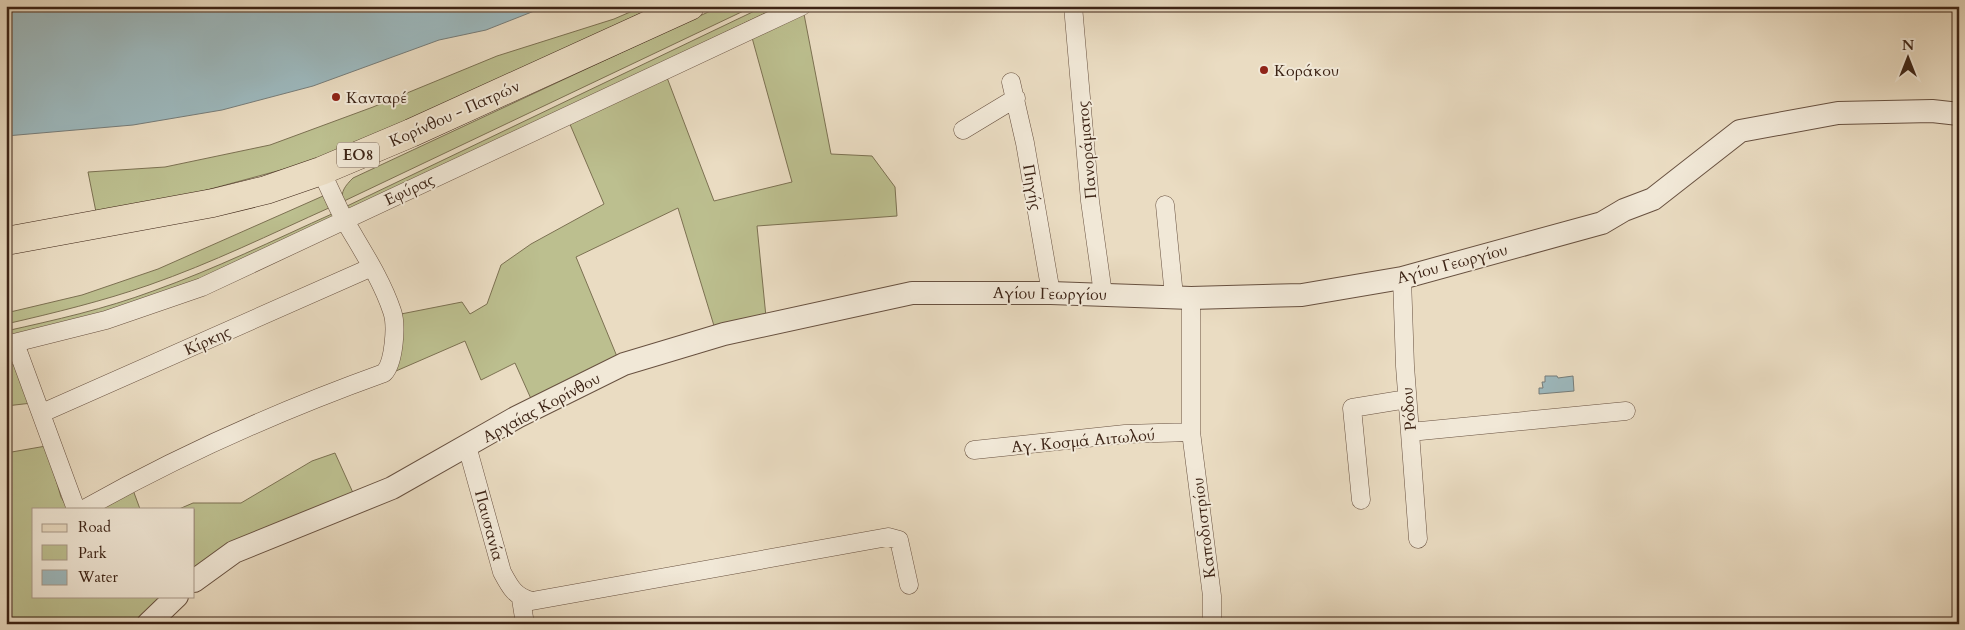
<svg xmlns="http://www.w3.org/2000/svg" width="1965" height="630" viewBox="0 0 1965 630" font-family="Cardo,serif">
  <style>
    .green { fill: #bcbf8f; stroke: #7c7152 }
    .water { fill: #9db9be; stroke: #767d7a }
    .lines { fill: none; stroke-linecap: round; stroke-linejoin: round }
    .minor-casing { stroke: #685140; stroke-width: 19 }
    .tertiary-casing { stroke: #685140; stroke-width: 24 }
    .primary-casing { stroke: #3c2315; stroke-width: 29 }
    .minor { stroke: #f1e8d7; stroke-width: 18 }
    .tertiary { stroke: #f1e8d7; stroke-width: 22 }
    .primary { stroke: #eadcc2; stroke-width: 28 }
    .poi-dot { fill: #8f2418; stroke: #f1e8d7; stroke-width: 2 }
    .labels { text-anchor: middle; stroke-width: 4; stroke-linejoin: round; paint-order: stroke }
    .shield { fill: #f1e8d7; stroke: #725e4f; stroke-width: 1 }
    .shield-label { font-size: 15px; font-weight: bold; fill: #3c2315 }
    .poi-label { font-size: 16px; fill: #3c2315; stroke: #f1e8d7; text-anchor: start }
    .street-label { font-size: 16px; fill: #3c2315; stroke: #f1e8d7 }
  </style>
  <rect width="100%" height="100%" fill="#eadcc2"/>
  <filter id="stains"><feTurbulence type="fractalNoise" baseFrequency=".004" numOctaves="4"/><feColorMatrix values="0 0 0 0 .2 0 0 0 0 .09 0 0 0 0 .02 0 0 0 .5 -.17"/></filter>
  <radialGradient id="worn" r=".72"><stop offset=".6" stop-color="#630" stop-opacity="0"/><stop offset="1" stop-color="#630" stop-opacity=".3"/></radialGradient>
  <path class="green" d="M 644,6 L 656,6 L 409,124 L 318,160 L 166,201 L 96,212 L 88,172 L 165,167 L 270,145 L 373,107 L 497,56 L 614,19 Z
    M 721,6 L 754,6 L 342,202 C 341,191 345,186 353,178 Z
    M 765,6 L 780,6 L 355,210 L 348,210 L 345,207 Z
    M 803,9 L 831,154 L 872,156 L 895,187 L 897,216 L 757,226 L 766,317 L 715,329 L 678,208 L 576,257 L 618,359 L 532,401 L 515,363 L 481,380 L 465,341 L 396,371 L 401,314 L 462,302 L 470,314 L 487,304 L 501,265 L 531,244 L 604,204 L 569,122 L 666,75 L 714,201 L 792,182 L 751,34 Z
    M 323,196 L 331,207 C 271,234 212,263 149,285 C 103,301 54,313 6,324 L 6,313 L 82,295 L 158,269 Z
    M 334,213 L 331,221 L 226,270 L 153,298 L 6,339 L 6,331 C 55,320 105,309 153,291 C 215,269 274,240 334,213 Z
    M 6,359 L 18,369 L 32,403 L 6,406 Z
    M 46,446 L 61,497 L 68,509 L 34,509 L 34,596 L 166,596 L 134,624 L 6,624 L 6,453 Z
    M 335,453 L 354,495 L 194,570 L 194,509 L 179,509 L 193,503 L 241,503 L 312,461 Z
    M 133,490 L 140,509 L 100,509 Z"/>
  <path class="water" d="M 6,6 L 547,6 L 486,30 L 439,40 L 313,86 L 222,110 L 133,125 L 6,136 Z
    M 1545,376 L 1557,376 L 1558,378 L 1573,376 L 1574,391 L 1539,394 L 1539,388 L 1543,388 L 1542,382 L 1545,382 Z"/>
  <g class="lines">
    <g class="minor-casing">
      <path id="minor" d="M 1073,6 L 1090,201 L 1103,294
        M 1011,82 L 1025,143 L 1051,293
        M 963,130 L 1016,98
        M 1165,205 L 1174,296
        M 1402,278 L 1405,366 L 1418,539
        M 1191,298 L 1191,432 L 1212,596 L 1212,624
        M 15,343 L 76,509
        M 6,345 L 106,320 L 202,287 L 802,6
        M 42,413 L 372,267
        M 1410,432 L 1626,411
        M 467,446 L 502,572 C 510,587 515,597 532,601 L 888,537 L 899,540 L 909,585
        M 974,450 L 1125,434 L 1191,432
        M 1361,500 L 1352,408 L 1407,399
        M 84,509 C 180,455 281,410 384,373 C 394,363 397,325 392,311 C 381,278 361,249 344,219 C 336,204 329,187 321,171
        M 521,599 L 525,624"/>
    </g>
    <g class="tertiary-casing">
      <path id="tertiary" d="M 194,581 L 234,552 L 392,488 L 517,417 L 624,364 L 724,334 L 912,293 L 1051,293 L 1191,298 L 1302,295 L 1402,278 L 1602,223 L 1624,210 L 1653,199 L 1740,131 L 1838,113 L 1932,111 L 1959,114
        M 148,624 L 177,596"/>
    </g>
    <g class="primary-casing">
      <path id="primary" d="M 6,241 L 213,203 L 266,190 L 321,171 L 411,133 L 690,6"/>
    </g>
    <use href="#minor" class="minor"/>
    <use href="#tertiary" class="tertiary"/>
    <use href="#primary" class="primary"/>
  </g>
  <g class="poi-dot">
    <circle cx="1264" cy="70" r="5"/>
    <circle cx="336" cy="97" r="5"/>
  </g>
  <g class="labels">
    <rect class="shield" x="337" y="142.5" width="42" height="25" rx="4"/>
    <g class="shield-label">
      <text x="358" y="160">ΕΟ8</text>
    </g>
    <g class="poi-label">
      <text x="1274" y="76">Κοράκου</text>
      <text x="346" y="103">Κανταρέ</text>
    </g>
    <g class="street-label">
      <text transform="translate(454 113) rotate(-24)" y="6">Κορίνθου - Πατρών</text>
      <text transform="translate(1086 150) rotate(-95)" y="6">Πανοράματος</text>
      <text transform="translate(1033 187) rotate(80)" y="6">Πηγής</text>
      <text transform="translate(409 189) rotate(-25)" y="6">Εφύρας</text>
      <text transform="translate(1452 263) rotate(-15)" y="6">Αγίου Γεωργίου</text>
      <text transform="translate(1050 293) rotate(1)" y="6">Αγίου Γεωργίου</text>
      <text transform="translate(207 340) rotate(-24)" y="6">Κίρκης</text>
      <text transform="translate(541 407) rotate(-28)" y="6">Αρχαίας Κορίνθου</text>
      <text transform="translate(1408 409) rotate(-95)" y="6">Ρόδου</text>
      <text transform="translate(1083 440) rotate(-5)" y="6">Αγ. Κοσμά Αιτωλού</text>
      <text transform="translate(490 525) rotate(75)" y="6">Παυσανία</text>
      <text transform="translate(1203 528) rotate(-97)" y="6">Καποδιστρίου</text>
    </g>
  </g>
  <rect width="1965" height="630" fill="none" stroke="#eadcc2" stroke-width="25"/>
  <rect x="8" y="8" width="1950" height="615" fill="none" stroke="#3c2315" stroke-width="2.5"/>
  <rect x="12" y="12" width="1940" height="605" fill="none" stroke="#3c2315"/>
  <rect x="32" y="508" width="162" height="90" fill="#f1e8d7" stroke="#a99989"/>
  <rect x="42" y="524" width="25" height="8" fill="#eadcc2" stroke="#a99989"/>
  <text x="78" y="532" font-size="15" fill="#3c2315">Road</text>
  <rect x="42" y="545" width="25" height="15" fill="#bcbf8f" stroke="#a99989"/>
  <text x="78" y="558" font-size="15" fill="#3c2315">Park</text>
  <rect x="42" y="570" width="25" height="15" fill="#9db9be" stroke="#a99989"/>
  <text x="78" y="582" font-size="15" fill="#3c2315">Water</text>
  <g transform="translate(1908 58)" stroke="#f1e8d7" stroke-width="4" paint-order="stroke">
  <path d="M0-4L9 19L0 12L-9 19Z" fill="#3c2315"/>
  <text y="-8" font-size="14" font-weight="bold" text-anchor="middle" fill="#3c2315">N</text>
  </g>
  <rect width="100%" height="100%" filter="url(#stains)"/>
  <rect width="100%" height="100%" fill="url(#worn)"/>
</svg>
